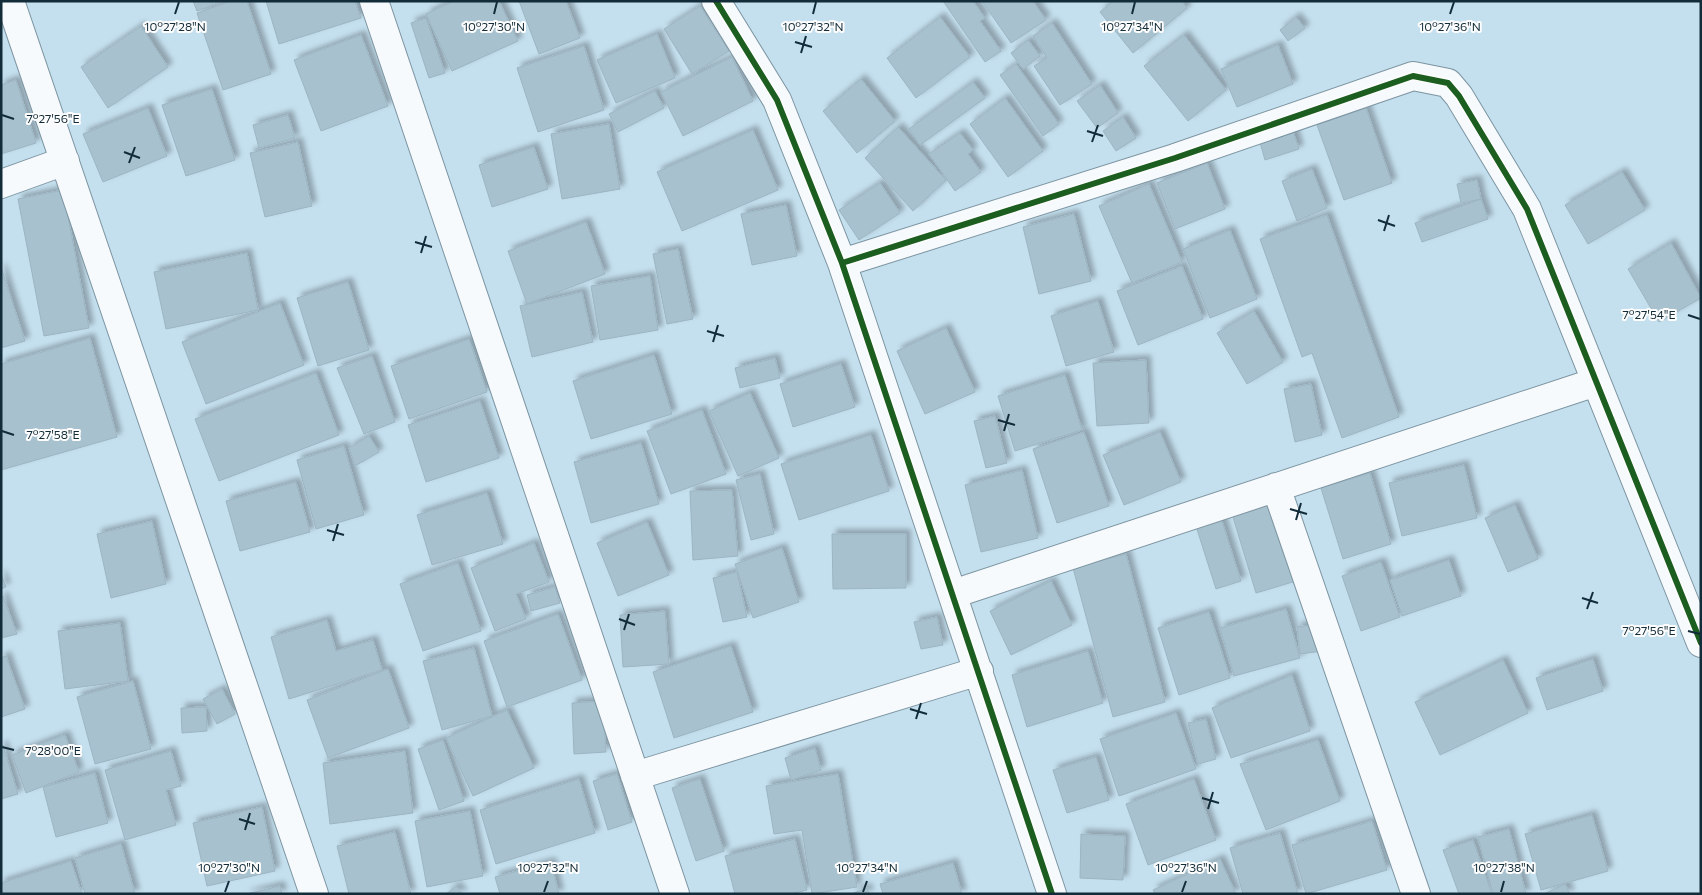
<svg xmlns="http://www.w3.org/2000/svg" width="1702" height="895" viewBox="0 0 1702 895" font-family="Commissioner,sans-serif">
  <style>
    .building { fill: #a7c1cf; stroke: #9db5c2; filter: url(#shadow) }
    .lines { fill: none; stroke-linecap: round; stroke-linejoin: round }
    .street-casing { stroke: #7d95a2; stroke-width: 30 }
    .street { stroke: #f6fafc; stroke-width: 28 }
    .cycleway-casing { stroke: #fdfdfd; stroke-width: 9 }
    .cycleway { stroke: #1b5e20; stroke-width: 6 }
    .ticks { fill: none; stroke: #122c39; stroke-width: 2 }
    .ticks-label { font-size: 12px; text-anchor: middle; fill: #122c39; stroke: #fdfdfd; stroke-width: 4; stroke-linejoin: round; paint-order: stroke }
  </style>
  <defs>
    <filter id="shadow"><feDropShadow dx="4.5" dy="-4.5" stdDeviation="2.5" flood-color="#0004"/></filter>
  </defs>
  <rect width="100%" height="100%" fill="#c4dfee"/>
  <path class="building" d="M 193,1 L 225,1 L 197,11 Z
    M 231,1 L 247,1 L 271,74 L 223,90 L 197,13 Z
    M 266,1 L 355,1 L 361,18 L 279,44 Z
    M 454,1 L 499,1 L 518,41 L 452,71 L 426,14 Z
    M 519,1 L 566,1 L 580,38 L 539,54 Z
    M 943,1 L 973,1 L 985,18 L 980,21 L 1001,51 L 985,62 Z
    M 982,1 L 1033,1 L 1046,20 L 1011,43 Z
    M 1113,1 L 1182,1 L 1187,8 L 1133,53 L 1100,12 Z
    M 700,6 L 729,51 L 692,74 L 664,29 Z
    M 940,17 L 970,57 L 916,98 L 887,58 Z
    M 1296,17 L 1305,28 L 1288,41 L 1280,30 Z
    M 426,18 L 445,73 L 429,78 L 411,23 Z
    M 1052,23 L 1092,84 L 1060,105 L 1034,66 L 1047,58 L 1033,36 Z
    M 141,26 L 168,67 L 108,108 L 81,67 Z
    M 657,34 L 675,78 L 616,103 L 597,60 Z
    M 361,35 L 388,106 L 321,131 L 294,60 Z
    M 1184,35 L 1226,90 L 1188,121 L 1144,66 Z
    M 1028,40 L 1040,56 L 1023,69 L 1011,53 Z
    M 1278,45 L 1293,84 L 1237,107 L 1221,69 Z
    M 584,46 L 604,110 L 538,132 L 517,68 Z
    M 732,57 L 753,101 L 683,136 L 661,92 Z
    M 1016,64 L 1059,124 L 1043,136 L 1000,75 Z
    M 861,79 L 895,121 L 857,153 L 823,111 Z
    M 16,80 L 36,143 L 1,154 L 1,85 Z
    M 973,82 L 985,98 L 920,145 L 909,129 Z
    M 1100,85 L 1118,113 L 1097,128 L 1077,101 Z
    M 212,89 L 235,160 L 186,176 L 162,105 Z
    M 655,91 L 664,108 L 618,132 L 609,114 Z
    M 1005,98 L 1043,151 L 1008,177 L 970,124 Z
    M 148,108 L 167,156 L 103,182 L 83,134 Z
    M 1366,108 L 1392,183 L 1344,200 L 1317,125 Z
    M 288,115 L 295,138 L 259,148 L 253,125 Z
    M 1123,117 L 1136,138 L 1116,151 L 1103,131 Z
    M 609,124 L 620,189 L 562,199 L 551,134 Z
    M 898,127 L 946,180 L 913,211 L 865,158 Z
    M 1292,128 L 1299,149 L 1265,160 L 1259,139 Z
    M 753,130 L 778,190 L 682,231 L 657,172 Z
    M 960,133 L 973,150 L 968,154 L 981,172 L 955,191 L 929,154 Z
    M 298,142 L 312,206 L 265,217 L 250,153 Z
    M 534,147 L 548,189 L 492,207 L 479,165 Z
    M 1207,163 L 1225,209 L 1175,229 L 1157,183 Z
    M 1312,169 L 1327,208 L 1297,221 L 1282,181 Z
    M 1622,172 L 1645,210 L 1588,244 L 1565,205 Z
    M 1477,180 L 1481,199 L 1461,203 L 1457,184 Z
    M 880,183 L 900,213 L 859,240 L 839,210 Z
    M 1149,184 L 1182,262 L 1132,283 L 1099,206 Z
    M 63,190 L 89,328 L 44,336 L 18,199 Z
    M 1481,199 L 1488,219 L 1422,242 L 1415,223 Z
    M 786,205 L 797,256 L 752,265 L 741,214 Z
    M 1074,214 L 1091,281 L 1039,294 L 1023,227 Z
    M 1327,215 L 1399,417 L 1342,438 L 1312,353 L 1302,357 L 1260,239 Z
    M 586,222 L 605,274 L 527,304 L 508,251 Z
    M 1230,230 L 1257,299 L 1210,318 L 1183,249 Z
    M 1671,243 L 1701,298 L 1659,322 L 1628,269 Z
    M 678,249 L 693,319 L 667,324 L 653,254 Z
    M 247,253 L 258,310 L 166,329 L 154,272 Z
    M 1182,266 L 1203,319 L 1138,345 L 1117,291 Z
    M 1,267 L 25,341 L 1,348 Z
    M 650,276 L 658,330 L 600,340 L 591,286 Z
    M 348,282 L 369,350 L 318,366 L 297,298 Z
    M 582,292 L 593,342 L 532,357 L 520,306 Z
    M 1098,301 L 1114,352 L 1066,366 L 1051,316 Z
    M 280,303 L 304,365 L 206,404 L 182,342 Z
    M 1254,311 L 1283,362 L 1247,384 L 1217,333 Z
    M 946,328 L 975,392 L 925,414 L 897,351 Z
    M 90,338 L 117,437 L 1,470 L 1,364 Z
    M 469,339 L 487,392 L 409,419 L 391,366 Z
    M 654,355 L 672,414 L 591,439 L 573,381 Z
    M 372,356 L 395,422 L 364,434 L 337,368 Z
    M 775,358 L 780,378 L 740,388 L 735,368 Z
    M 1146,360 L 1149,423 L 1097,426 L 1093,363 Z
    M 841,364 L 855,407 L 793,427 L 780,384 Z
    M 316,373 L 339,435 L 219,481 L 195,419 Z
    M 1065,375 L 1082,430 L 1015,451 L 998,396 Z
    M 1311,384 L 1322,435 L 1295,442 L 1284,389 Z
    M 750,393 L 779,458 L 738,476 L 709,411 Z
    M 480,401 L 499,458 L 426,482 L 408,425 Z
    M 702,410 L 726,474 L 671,494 L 647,431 Z
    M 995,416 L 1007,463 L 986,468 L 974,421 Z
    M 1084,432 L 1109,506 L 1057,523 L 1033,449 Z
    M 1160,432 L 1181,482 L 1124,505 L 1103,455 Z
    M 871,435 L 889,491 L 799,520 L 781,464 Z
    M 369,436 L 379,452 L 355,466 L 349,448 Z
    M 641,443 L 659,504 L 591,523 L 574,462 Z
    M 344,446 L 364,515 L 316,529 L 297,460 Z
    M 1464,465 L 1477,518 L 1402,536 L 1389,483 Z
    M 1022,470 L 1038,538 L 981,552 L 965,485 Z
    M 1370,473 L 1391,544 L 1343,559 L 1321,488 Z
    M 760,474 L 774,534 L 751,540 L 736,480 Z
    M 296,482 L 310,532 L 240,551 L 226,501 Z
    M 732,490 L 738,556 L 693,560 L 690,491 Z
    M 487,493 L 503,544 L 432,565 L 417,515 Z
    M 1272,501 L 1296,581 L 1256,593 L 1232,514 Z
    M 1515,505 L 1538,559 L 1508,572 L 1485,518 Z
    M 1220,515 L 1241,581 L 1216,589 L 1195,523 Z
    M 152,521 L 166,584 L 111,598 L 97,534 Z
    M 647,522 L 669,575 L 618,596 L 597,543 Z
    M 832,534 L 906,534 L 906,588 L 833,589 Z
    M 534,543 L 549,582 L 516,594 L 526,619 L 495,631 L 471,568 Z
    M 782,548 L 799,602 L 753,618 L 735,564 Z
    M 1126,554 L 1165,702 L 1113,717 L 1073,568 Z
    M 1449,560 L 1461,596 L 1402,616 L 1390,580 Z
    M 1381,562 L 1400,617 L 1361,631 L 1342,576 Z
    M 458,563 L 481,631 L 423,651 L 400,584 Z
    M 737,572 L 747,617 L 723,622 L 713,578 Z
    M 1,574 L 6,587 L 1,589 Z
    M 1051,581 L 1072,625 L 1011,655 L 990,611 Z
    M 555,587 L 560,603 L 531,611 L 527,595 Z
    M 3,596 L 17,634 L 1,638 L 1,597 Z
    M 1286,609 L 1300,658 L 1234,676 L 1220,628 Z
    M 665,611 L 669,664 L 623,667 L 620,615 Z
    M 1209,612 L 1230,678 L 1179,695 L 1158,628 Z
    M 558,614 L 582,680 L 507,707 L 484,641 Z
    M 937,617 L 943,645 L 921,649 L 914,622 Z
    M 327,620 L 336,651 L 373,640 L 382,670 L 289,699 L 271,637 Z
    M 120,623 L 128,681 L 65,689 L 58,631 Z
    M 1320,624 L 1323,651 L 1300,654 L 1297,627 Z
    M 731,646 L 753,712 L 674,738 L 653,672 Z
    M 474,648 L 492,716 L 442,730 L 423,661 Z
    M 1088,651 L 1103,703 L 1027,727 L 1012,675 Z
    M 6,656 L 25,709 L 1,717 L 1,658 Z
    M 1593,659 L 1603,691 L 1547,710 L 1536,678 Z
    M 1503,660 L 1528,713 L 1440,755 L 1415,702 Z
    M 388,669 L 409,728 L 328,758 L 307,700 Z
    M 1292,675 L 1310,731 L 1231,758 L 1212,708 Z
    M 133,681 L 151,749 L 95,764 L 77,697 Z
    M 222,689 L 235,714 L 217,724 L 203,699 Z
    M 603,701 L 606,752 L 574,754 L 572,703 Z
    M 206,707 L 207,731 L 182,733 L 181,708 Z
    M 507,710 L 534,768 L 473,796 L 446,738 Z
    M 1176,713 L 1196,769 L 1119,796 L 1100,739 Z
    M 1206,719 L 1216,759 L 1198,764 L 1188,723 Z
    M 65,735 L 79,772 L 26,793 L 12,755 Z
    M 443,740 L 464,801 L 439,810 L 418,749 Z
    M 1318,740 L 1340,801 L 1266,830 L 1240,764 Z
    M 3,745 L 18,794 L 1,799 L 1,746 Z
    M 815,748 L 821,770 L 791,780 L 785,758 Z
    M 171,751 L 181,786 L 166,790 L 176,825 L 125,840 L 105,770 Z
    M 405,751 L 413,813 L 330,824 L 323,763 Z
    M 1096,757 L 1109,800 L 1067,813 L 1053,770 Z
    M 95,773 L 108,823 L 56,837 L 43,787 Z
    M 617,774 L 632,822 L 608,830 L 593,781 Z
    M 838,774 L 857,887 L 812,894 L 802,830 L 774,834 L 766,786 Z
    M 579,779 L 595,833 L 496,864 L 480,810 Z
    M 700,779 L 724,851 L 696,861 L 672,788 Z
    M 1194,779 L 1216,840 L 1148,865 L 1126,804 Z
    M 262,807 L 275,871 L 207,886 L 193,823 Z
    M 470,811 L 483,876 L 427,887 L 415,821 Z
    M 1592,815 L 1608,871 L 1541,890 L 1525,834 Z
    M 1372,821 L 1387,870 L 1306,894 L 1292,845 Z
    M 1509,829 L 1526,894 L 1493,894 L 1478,837 Z
    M 395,832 L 411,894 L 349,894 L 337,846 Z
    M 1280,833 L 1298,894 L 1243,894 L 1230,848 Z
    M 1081,834 L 1125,836 L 1123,880 L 1080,878 Z
    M 795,839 L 807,890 L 791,894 L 735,894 L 725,856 Z
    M 1473,840 L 1492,894 L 1459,894 L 1443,850 Z
    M 121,844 L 135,894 L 85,894 L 75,858 Z
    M 1220,859 L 1236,894 L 1155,894 L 1153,890 Z
    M 71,861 L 82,894 L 1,894 L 1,883 Z
    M 551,862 L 559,894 L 500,894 L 495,877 Z
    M 953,863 L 962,894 L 883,894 L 880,884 Z
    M 1565,884 L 1570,894 L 1544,894 Z
    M 280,886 L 282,894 L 246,894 Z
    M 456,886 L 463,894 L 446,894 Z
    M 867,888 L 869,894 L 851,894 Z"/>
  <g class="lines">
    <g class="street-casing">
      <path id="street" d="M 10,1 L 314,894
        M 374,1 L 675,894
        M 716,1 L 777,100 L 842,263 L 1052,894
        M 1,184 L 65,161
        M 842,263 L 1175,158 L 1413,76 L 1448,83 L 1459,96 L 1527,209 L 1701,643
        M 1276,487 L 1416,894
        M 953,594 L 1596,382
        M 635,776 L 979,671"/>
    </g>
    <use href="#street" class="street"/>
    <g class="cycleway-casing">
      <path id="cycleway" d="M 716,1 L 777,100 L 842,263 L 1052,894
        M 842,263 L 1175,158 L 1413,76 L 1448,83 L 1459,96 L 1527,209 L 1701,643"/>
    </g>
    <use href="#cycleway" class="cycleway"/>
  </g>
  <path class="ticks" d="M 175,14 L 179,2M 494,14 L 497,2M 813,14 L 816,2M 1132,14 L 1135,2M 1450,14 L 1454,2M 795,42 L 812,47M 801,53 L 806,36M 2,115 L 14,119M 1087,131 L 1103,136M 1092,142 L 1098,125M 124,152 L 140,158M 129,163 L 135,147M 1378,220 L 1395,226M 1384,231 L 1389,215M 415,242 L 432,247M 421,253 L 426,236M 1688,315 L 1700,319M 707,331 L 724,336M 713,342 L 718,325M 998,420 L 1015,425M 2,431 L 14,435M 1004,431 L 1009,414M 1290,509 L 1307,514M 1296,520 L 1301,503M 327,530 L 344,535M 333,541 L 338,524M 1582,598 L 1598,603M 1587,609 L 1593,592M 619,619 L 635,625M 624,630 L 629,614M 1688,631 L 1700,634M 910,709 L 927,714M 916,719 L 921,703M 2,747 L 14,750M 1202,798 L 1219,803M 1208,809 L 1213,792M 239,819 L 255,824M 245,830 L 250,813M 225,892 L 229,881M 544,892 L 548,881M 863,892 L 867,881M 1182,892 L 1186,881M 1501,892 L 1504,881"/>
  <g class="ticks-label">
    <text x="175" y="31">10°27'28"N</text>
    <text x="494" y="31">10°27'30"N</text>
    <text x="813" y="31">10°27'32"N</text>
    <text x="1132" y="31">10°27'34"N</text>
    <text x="1450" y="31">10°27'36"N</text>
    <text x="53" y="123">7°27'56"E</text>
    <text x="1649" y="319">7°27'54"E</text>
    <text x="53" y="439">7°27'58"E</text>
    <text x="1649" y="635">7°27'56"E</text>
    <text x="53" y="755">7°28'00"E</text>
    <text x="229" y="872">10°27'30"N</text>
    <text x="548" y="872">10°27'32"N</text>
    <text x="867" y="872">10°27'34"N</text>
    <text x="1186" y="872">10°27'36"N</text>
    <text x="1504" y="872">10°27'38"N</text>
  </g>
  <rect width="1702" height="895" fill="none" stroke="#122c39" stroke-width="5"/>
</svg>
